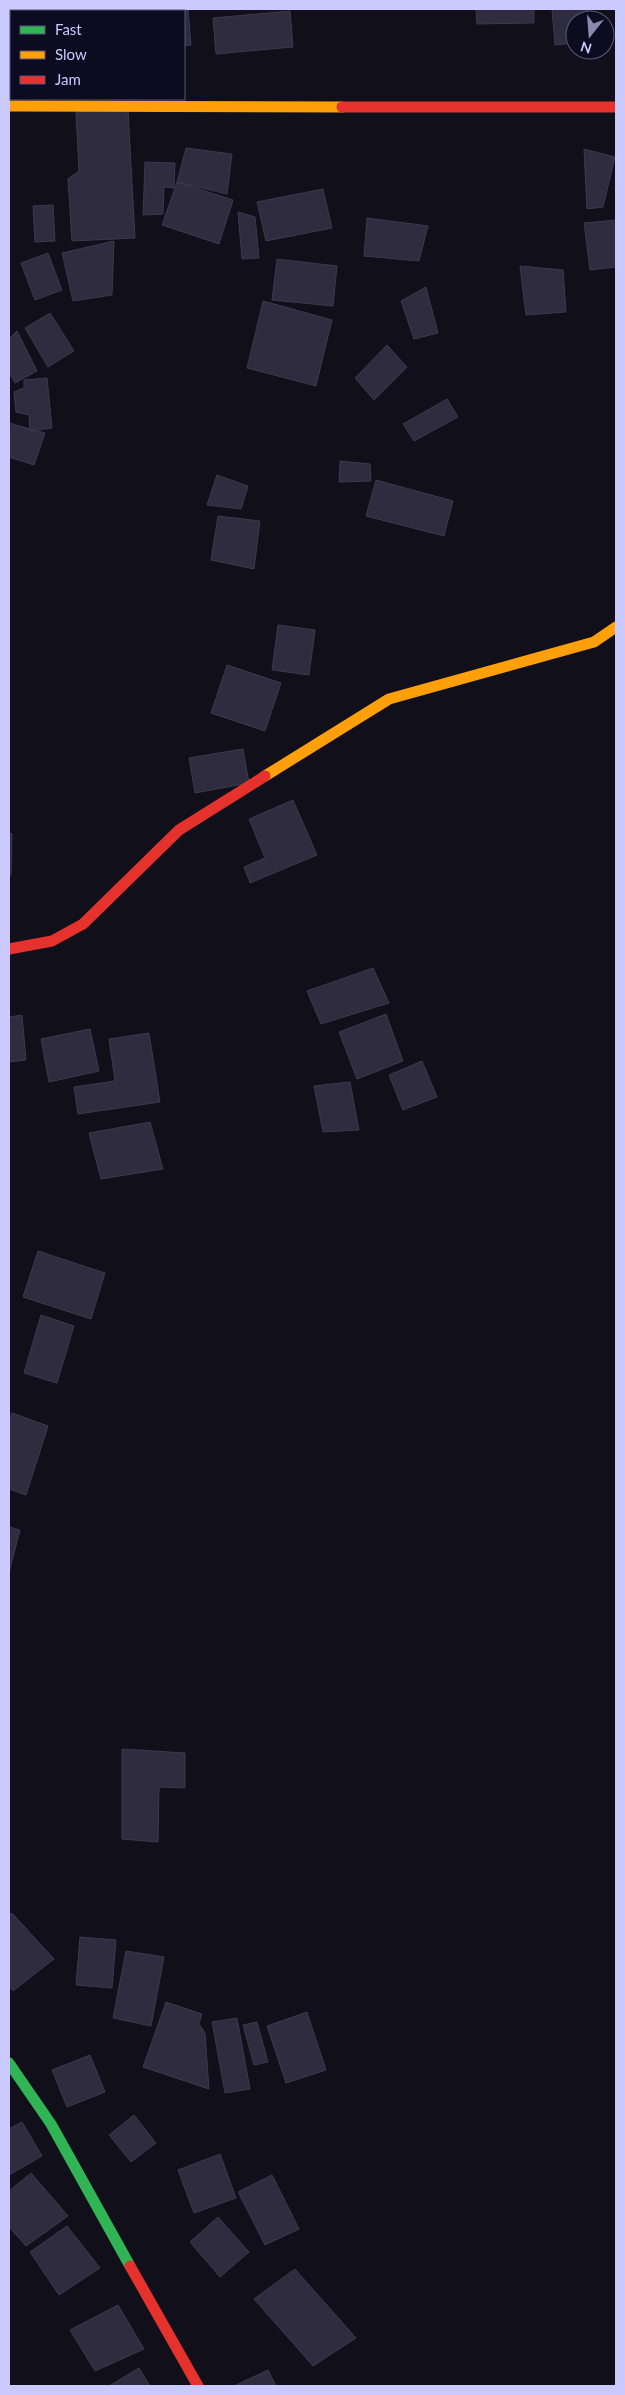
<svg xmlns="http://www.w3.org/2000/svg" width="625" height="2395" viewBox="0 0 625 2395" font-family="Lato,sans-serif">
  <style>
    .building { fill: #2e2c3e; stroke: #3c3950 }
    .lines { fill: none; stroke-linecap: round; stroke-linejoin: round }
    .fast { stroke: #30b455; stroke-width: 11 }
    .slow { stroke: #ff9f0a; stroke-width: 11 }
    .jam { stroke: #e5322d; stroke-width: 11 }
  </style>
  <rect width="100%" height="100%" fill="#100f1a"/>
  <path class="building" d="M 27,9 L 62,9 L 62,11 L 27,11 Z
    M 76,9 L 188,9 L 191,45 L 184,46 L 184,11 L 76,11 Z
    M 476,9 L 534,9 L 534,23 L 477,24 Z
    M 552,9 L 588,9 L 589,20 L 575,20 L 575,43 L 555,45 Z
    M 290,11 L 293,47 L 216,54 L 213,18 Z
    M 128,110 L 135,238 L 72,241 L 68,179 L 79,171 L 76,112 Z
    M 186,148 L 232,154 L 227,194 L 177,182 Z
    M 584,149 L 615,157 L 603,207 L 587,209 Z
    M 145,162 L 175,163 L 174,188 L 164,187 L 163,214 L 143,215 Z
    M 177,182 L 233,200 L 219,244 L 162,225 Z
    M 323,189 L 332,228 L 266,241 L 257,202 Z
    M 53,205 L 55,241 L 35,242 L 33,206 Z
    M 238,212 L 255,217 L 259,258 L 242,259 Z
    M 367,218 L 428,226 L 419,261 L 364,256 Z
    M 616,220 L 616,267 L 590,270 L 584,223 Z
    M 114,241 L 112,295 L 73,301 L 62,253 Z
    M 48,253 L 62,290 L 35,300 L 21,263 Z
    M 277,259 L 337,266 L 333,306 L 272,300 Z
    M 520,266 L 563,270 L 566,312 L 526,315 Z
    M 426,287 L 438,333 L 414,339 L 401,301 Z
    M 263,301 L 332,320 L 316,386 L 247,368 Z
    M 50,313 L 74,351 L 48,367 L 25,328 Z
    M 17,331 L 37,371 L 15,383 L 9,372 L 9,339 Z
    M 387,345 L 407,367 L 374,400 L 355,378 Z
    M 47,378 L 52,428 L 30,431 L 29,415 L 16,412 L 14,392 L 24,388 L 24,380 Z
    M 447,399 L 458,417 L 414,441 L 403,424 Z
    M 9,423 L 45,433 L 34,465 L 9,457 Z
    M 340,461 L 370,464 L 371,481 L 339,482 Z
    M 217,475 L 248,486 L 241,509 L 207,505 Z
    M 376,480 L 453,501 L 444,536 L 366,516 Z
    M 218,516 L 260,521 L 254,569 L 211,560 Z
    M 278,625 L 315,630 L 309,675 L 272,670 Z
    M 227,665 L 281,683 L 265,731 L 211,713 Z
    M 243,749 L 249,783 L 195,793 L 189,758 Z
    M 293,800 L 317,855 L 250,883 L 244,867 L 265,858 L 249,819 Z
    M 9,833 L 12,834 L 11,875 L 9,875 Z
    M 373,968 L 389,1003 L 321,1024 L 307,991 Z
    M 386,1014 L 403,1061 L 357,1079 L 339,1032 Z
    M 22,1015 L 26,1060 L 9,1062 L 9,1017 Z
    M 90,1029 L 99,1071 L 49,1082 L 41,1039 Z
    M 149,1033 L 160,1102 L 78,1114 L 74,1087 L 115,1081 L 109,1039 Z
    M 422,1061 L 437,1097 L 403,1110 L 389,1075 Z
    M 350,1082 L 359,1130 L 323,1132 L 314,1086 Z
    M 150,1122 L 163,1169 L 101,1179 L 89,1133 Z
    M 38,1251 L 105,1273 L 91,1319 L 23,1297 Z
    M 41,1315 L 74,1326 L 57,1383 L 24,1373 Z
    M 12,1413 L 48,1426 L 26,1495 L 9,1489 L 9,1423 Z
    M 9,1527 L 20,1530 L 9,1573 Z
    M 122,1749 L 185,1753 L 185,1788 L 159,1787 L 158,1842 L 122,1839 Z
    M 12,1913 L 54,1959 L 13,1991 L 9,1986 L 9,1915 Z
    M 80,1937 L 116,1940 L 112,1988 L 76,1985 Z
    M 126,1951 L 164,1957 L 151,2026 L 113,2018 Z
    M 166,2002 L 202,2014 L 199,2024 L 205,2033 L 209,2089 L 143,2067 Z
    M 307,2012 L 326,2070 L 286,2083 L 267,2026 Z
    M 237,2018 L 250,2089 L 225,2093 L 212,2022 Z
    M 257,2022 L 268,2062 L 254,2065 L 243,2025 Z
    M 90,2055 L 105,2092 L 67,2107 L 52,2070 Z
    M 134,2115 L 156,2143 L 131,2162 L 109,2135 Z
    M 22,2122 L 42,2156 L 9,2175 L 9,2129 Z
    M 220,2154 L 236,2198 L 194,2213 L 178,2170 Z
    M 31,2173 L 68,2216 L 26,2246 L 9,2227 L 9,2191 Z
    M 272,2175 L 299,2229 L 265,2245 L 238,2192 Z
    M 218,2217 L 249,2252 L 220,2277 L 190,2242 Z
    M 67,2226 L 100,2268 L 59,2295 L 30,2252 Z
    M 295,2269 L 356,2338 L 313,2366 L 254,2299 Z
    M 118,2305 L 144,2349 L 95,2371 L 70,2330 Z
    M 139,2368 L 150,2386 L 109,2386 Z
    M 268,2370 L 276,2386 L 234,2386 Z"/>
  <g class="lines">
    <path class="fast" d="M 9,2063 L 51,2124 L 130,2266"/>
    <path class="slow" d="M 9,106 L 342,107
      M 265,776 L 389,699 L 594,642 L 616,627"/>
    <path class="jam" d="M 342,107 L 616,107
      M 9,949 L 52,941 L 83,924 L 179,830 L 265,776
      M 130,2266 L 198,2386"/>
  </g>
  <rect width="625" height="2395" fill="none" stroke="#cbcaff" stroke-width="20"/>
  <rect x="10" y="10" width="175" height="90" fill="#0d0b1f" stroke="#595779"/>
  <rect x="20" y="26" width="25" height="8" fill="#30b455" stroke="#595779"/>
  <text x="55" y="35" font-size="15" fill="#cbcaff">Fast</text>
  <rect x="20" y="51" width="25" height="8" fill="#ff9f0a" stroke="#595779"/>
  <text x="55" y="60" font-size="15" fill="#cbcaff">Slow</text>
  <rect x="20" y="76" width="25" height="8" fill="#e5322d" stroke="#595779"/>
  <text x="55" y="85" font-size="15" fill="#cbcaff">Jam</text>
  <g transform="translate(590 35) rotate(197)"><circle r="24" fill="#0d0b1f" stroke="#595779"/>
  <path d="M0-4L9 19L0 12L-9 19Z" fill="#8a89af"/>
  <text y="-8" font-size="14" font-weight="bold" text-anchor="middle" fill="#cbcaff">N</text>
  </g>
</svg>
